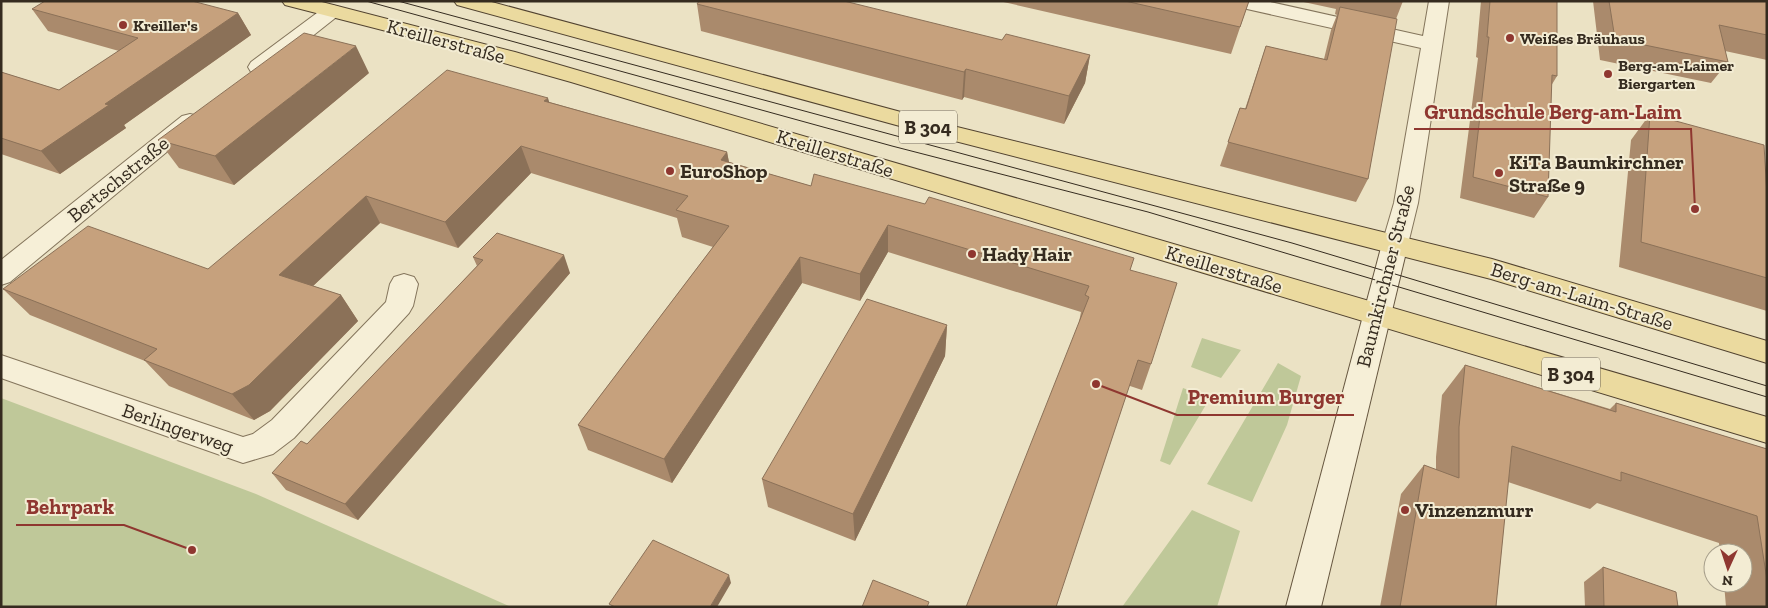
<svg xmlns="http://www.w3.org/2000/svg" width="1768" height="608" viewBox="0 0 1768 608" font-family="'Zilla Slab',serif">
  <style>
    .green { fill: #bfc899 }
    .lines { fill: none; stroke-linecap: round; stroke-linejoin: round }
    .street-casing { stroke: #84755c; stroke-width: 2 }
    .secondary-casing { stroke: #66563f; stroke-width: 2 }
    .primary-casing { stroke: #524330; stroke-width: 2 }
    .street { fill: #f6efd7; fill-rule: evenodd }
    .secondary { fill: #f6efd7; fill-rule: evenodd }
    .primary { fill: #ebda9f; fill-rule: evenodd }
    .tram { stroke: #352b1f; stroke-width: 1 }
    .wall { fill: #aa8a6c }
    .shaded-wall { fill: #8b7158 }
    .building { fill: #c6a17d; stroke: #8b7158 }
    .poi-dot { fill: #8f3730; stroke: #f3ecd3; stroke-width: 2 }
    .labels { text-anchor: middle; stroke-width: 4; stroke-linejoin: round; paint-order: stroke }
    .far-poi-label { font-size: 16px; font-weight: bold; fill: #352b1f; stroke: #f3ecd3; text-anchor: start }
    .shield { fill: #f3ecd3; stroke: #6e6555; stroke-width: 1 }
    .shield-label { font-size: 19px; font-weight: bold; fill: #352b1f }
    .street-label { font-size: 20px; fill: #352b1f; stroke: #f3ecd3 }
    .poi-label { font-size: 20px; font-weight: bold; fill: #352b1f; stroke: #f3ecd3; text-anchor: start }
    .leader { fill: none; stroke: #8f3730; stroke-width: 2 }
    .callout-dot { fill: #8f3730; stroke: #f3ecd3; stroke-width: 2 }
    .callout-label { font-size: 21px; text-anchor: middle; font-weight: bold; fill: #8f3730; stroke: #f3ecd3; stroke-width: 4; stroke-linejoin: round; paint-order: stroke }
  </style>
  <rect width="100%" height="100%" fill="#ebe2c4"/>
  <path class="green" d="M 1202,338 L 1241,350 L 1221,378 L 1191,367 Z
    M 1278,363 L 1301,376 L 1287,425 L 1252,502 L 1207,484 Z
    M 1183,388 L 1210,398 L 1170,465 L 1160,461 Z
    M 1,398 L 256,494 L 511,607 L 1,607 Z
    M 1192,510 L 1240,531 L 1217,607 L 1122,607 Z"/>
  <g class="lines">
    <g class="street-casing">
      <path id="street" d="M 1228,1 L 1266,1 L 1423,36 L 1429,1 L 1449,1 L 1418,203 L 1408,244 L 1404,251 L 1395,253 L 1386,251 L 1382,244 L 1394,203 L 1421,48 L 1238,7 L 1231,5 Z
        M 332,5 L 339,7 L 342,11 L 339,15 L 267,72 L 259,73 L 251,72 L 248,67 L 251,62 L 325,7 Z
        M 190,114 L 198,116 L 201,121 L 198,126 L 10,282 L 1,285 L 1,260 L 182,116 Z
        M 404,274 L 414,277 L 418,284 L 413,306 L 409,313 L 294,438 L 273,454 L 243,463 L 1,378 L 1,355 L 243,437 L 253,434 L 272,420 L 386,302 L 390,284 L 394,277 Z"/>
    </g>
    <g class="secondary-casing">
      <path id="secondary" d="M 1395,235 L 1404,237 L 1408,244 L 1321,607 L 1286,607 L 1382,244 L 1386,237 Z"/>
    </g>
    <g class="primary-casing">
      <path id="primary" d="M 282,1 L 318,1 L 515,52 L 1767,417 L 1767,443 L 571,82 L 429,42 L 285,5 Z
        M 454,1 L 488,1 L 953,126 L 1492,259 L 1767,341 L 1767,363 L 1491,279 L 951,140 L 457,5 Z"/>
    </g>
    <use href="#street" class="street"/>
    <use href="#secondary" class="secondary"/>
    <use href="#primary" class="primary"/>
    <path class="tram" d="M 366,1 L 892,146 L 1148,212 L 1767,397
      M 398,1 L 1292,243 L 1767,386"/>
  </g>
  <path class="wall" d="M 999,1 L 1249,1 L 1231,54 Z
    M 1299,1 L 1403,1 L 1396,19 L 1368,179 L 1356,202 L 1220,166 L 1240,108 L 1245,109 L 1266,46 L 1324,59 L 1331,30 L 1337,15 L 1335,14 L 1336,9 Z
    M 1481,1 L 1557,1 L 1557,76 L 1551,86 L 1548,197 L 1534,218 L 1460,198 L 1478,58 L 1476,57 Z
    M 1593,1 L 1767,1 L 1767,60 L 1725,51 L 1728,62 L 1711,83 L 1600,60 Z
    M 697,4 L 1002,40 L 1090,55 L 1085,83 L 1064,124 L 964,97 L 962,100 L 701,31 Z
    M 32,9 L 238,13 L 251,35 L 124,125 L 126,128 L 60,174 L 1,154 L 1,72 L 59,90 L 119,51 L 48,31 Z
    M 369,73 L 234,185 L 179,168 L 158,140 Z
    M 549,102 L 727,152 L 729,162 L 811,186 L 1131,270 L 1151,364 L 1142,390 L 1130,386 L 1079,322 L 1081,312 L 888,252 L 860,301 L 802,283 L 672,483 L 588,450 L 578,425 L 713,247 L 682,237 L 677,218 L 531,173 L 458,248 L 380,223 L 313,286 L 341,295 L 358,321 L 270,411 L 254,420 L 169,386 L 145,361 L 30,315 L 3,289 L 208,269 Z
    M 1650,114 L 1767,195 L 1767,311 L 1619,267 L 1631,140 Z
    M 473,257 L 570,273 L 358,520 L 286,490 L 272,473 L 307,444 L 477,266 Z
    M 947,325 L 945,356 L 855,541 L 768,507 L 762,479 Z
    M 1465,365 L 1610,409 L 1616,403 L 1767,449 L 1767,607 L 1726,607 L 1724,583 L 1743,583 L 1743,553 L 1720,553 L 1719,543 L 1597,503 L 1590,509 L 1508,482 L 1496,606 L 1499,607 L 1380,607 L 1401,494 L 1424,465 L 1436,470 L 1436,457 L 1442,395 Z
    M 1603,567 L 1678,607 L 1585,607 L 1584,582 Z"/>
  <path class="shaded-wall" d="M 238,13 L 251,35 L 124,125 L 126,128 L 60,174 L 41,151 L 105,104 Z
    M 356,46 L 369,73 L 234,185 L 215,156 Z
    M 1090,55 L 1085,83 L 1064,124 L 1069,96 Z
    M 966,69 L 964,97 L 962,100 L 964,72 Z
    M 548,98 L 556,124 L 544,101 Z
    M 521,146 L 531,173 L 458,248 L 445,222 Z
    M 727,152 L 732,179 L 721,160 Z
    M 366,196 L 380,223 L 297,301 L 279,275 Z
    M 888,225 L 888,252 L 860,301 L 860,274 Z
    M 564,255 L 570,273 L 358,520 L 345,504 Z
    M 800,257 L 802,283 L 672,483 L 664,459 Z
    M 341,295 L 358,321 L 270,411 L 254,420 L 232,394 Z
    M 947,325 L 945,356 L 855,541 L 853,514 Z
    M 729,575 L 731,583 L 717,607 L 710,607 Z"/>
  <path class="building" d="M 45,1 L 192,1 L 238,13 L 105,104 L 109,105 L 41,151 L 1,138 L 1,72 L 59,90 L 138,38 L 32,9 Z
    M 699,1 L 844,1 L 1002,40 L 1006,34 L 1090,55 L 1069,96 L 966,69 L 964,72 L 697,4 Z
    M 1125,1 L 1249,1 L 1240,27 Z
    M 1490,1 L 1557,1 L 1557,76 L 1552,75 L 1548,197 L 1473,177 L 1489,37 L 1487,37 Z
    M 1609,1 L 1767,1 L 1767,35 L 1719,25 L 1728,62 L 1615,39 Z
    M 1340,7 L 1397,19 L 1368,179 L 1228,142 L 1240,108 L 1246,109 L 1266,46 L 1327,60 Z
    M 304,33 L 356,46 L 215,156 L 158,140 Z
    M 447,70 L 548,98 L 544,101 L 727,152 L 721,160 L 811,186 L 814,174 L 925,204 L 929,197 L 1134,258 L 1130,270 L 1177,283 L 1151,364 L 1138,360 L 1056,607 L 966,607 L 1089,297 L 1085,295 L 1089,286 L 888,225 L 860,274 L 800,257 L 664,459 L 578,425 L 729,226 L 676,210 L 688,196 L 521,146 L 445,222 L 366,196 L 279,275 L 341,295 L 249,385 L 232,394 L 144,360 L 157,349 L 3,289 L 88,226 L 208,269 Z
    M 1650,114 L 1764,145 L 1767,195 L 1767,278 L 1641,242 Z
    M 497,233 L 564,255 L 345,504 L 272,473 L 301,441 L 307,444 L 483,260 L 473,257 Z
    M 867,299 L 947,325 L 853,514 L 762,479 Z
    M 1465,365 L 1616,412 L 1616,403 L 1767,449 L 1767,580 L 1757,516 L 1621,472 L 1621,481 L 1512,446 L 1496,606 L 1499,607 L 1400,607 L 1424,465 L 1459,478 L 1459,427 Z
    M 653,540 L 729,575 L 710,607 L 615,607 L 609,604 Z
    M 1603,567 L 1676,592 L 1678,607 L 1604,607 Z
    M 873,580 L 929,602 L 927,607 L 862,607 Z"/>
  <g class="poi-dot">
    <circle cx="123" cy="25" r="5"/>
    <circle cx="1510" cy="38" r="5"/>
    <circle cx="1608" cy="74" r="5"/>
    <circle cx="670" cy="171" r="5"/>
    <circle cx="1499" cy="173" r="5"/>
    <circle cx="972" cy="254" r="5"/>
    <circle cx="1405" cy="510" r="5"/>
  </g>
  <g class="labels">
    <g class="far-poi-label">
      <text x="133" y="31">Kreiller's</text>
      <text x="1520" y="44">Weißes Bräuhaus</text>
      <text x="1618" y="71">Berg-am-Laimer<tspan x="1618" dy="18">Biergarten</tspan></text>
    </g>
    <g class="shield">
      <rect x="899" y="110.5" width="58" height="33" rx="4"/>
      <rect x="1542" y="357.5" width="58" height="33" rx="4"/>
    </g>
    <g class="shield-label">
      <text x="928" y="134">B 304</text>
      <text x="1571" y="381">B 304</text>
    </g>
    <g class="street-label">
      <text transform="translate(446 41) rotate(15)" y="7">Kreillerstraße</text>
      <text transform="translate(835 153) rotate(17)" y="7">Kreillerstraße</text>
      <text transform="translate(118 179) rotate(-39)" y="7">Bertschstraße</text>
      <text transform="translate(1224 269) rotate(17)" y="7">Kreillerstraße</text>
      <text transform="translate(1385 276) rotate(-76)" y="7">Baumkirchner Straße</text>
      <text transform="translate(1582 296) rotate(17)" y="7">Berg-am-Laim-Straße</text>
      <text transform="translate(178 428) rotate(19)" y="7">Berlingerweg</text>
    </g>
    <g class="poi-label">
      <text x="1509" y="169">KiTa Baumkirchner<tspan x="1509" dy="23">Straße 9</tspan></text>
      <text x="680" y="178">EuroShop</text>
      <text x="982" y="261">Hady Hair</text>
      <text x="1415" y="517">Vinzenzmurr</text>
    </g>
  </g>
  <path class="leader" d="M1695 209L1691 129H1414M1096 384L1177 415H1354M192 550L124 525H16"/>
  <g class="callout-dot">
    <circle cx="1695" cy="209" r="5"/>
    <circle cx="1096" cy="384" r="5"/>
    <circle cx="192" cy="550" r="5"/>
  </g>
  <g class="callout-label">
    <text x="1553" y="119">Grundschule Berg-am-Laim</text>
    <text x="1266" y="404">Premium Burger</text>
    <text x="70" y="514">Behrpark</text>
  </g>
  <rect width="1768" height="608" fill="none" stroke="#352b1f" stroke-width="5"/>
  <g transform="translate(1728 568) rotate(183)"><circle r="24" fill="#f3ecd3" stroke="#a79f8b"/>
  <path d="M0-4L9 19L0 12L-9 19Z" fill="#8f3730"/>
  <text y="-8" font-size="14" font-weight="bold" text-anchor="middle" fill="#352b1f">N</text>
  </g>
</svg>
